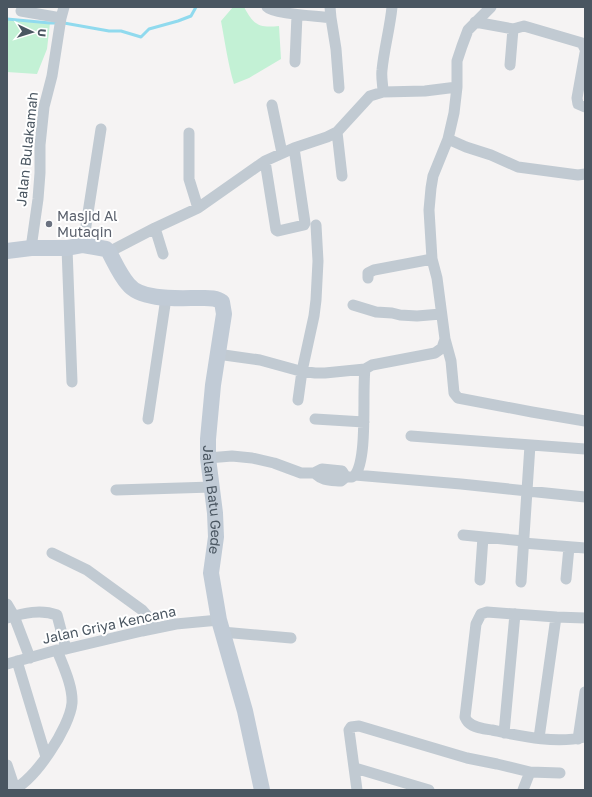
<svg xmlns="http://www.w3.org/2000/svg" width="592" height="797" viewBox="0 0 592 797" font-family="'Golos Text',sans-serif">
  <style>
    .green { fill: #c3f1d5 }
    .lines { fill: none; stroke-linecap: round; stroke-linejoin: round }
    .stream { stroke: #90daee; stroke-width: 3 }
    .street { stroke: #c1cad2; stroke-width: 11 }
    .secondary { stroke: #c1cbd6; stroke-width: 16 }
    .worship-dot { fill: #6b7280; stroke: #fff; stroke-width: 1.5 }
    .labels { text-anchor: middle; stroke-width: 4; stroke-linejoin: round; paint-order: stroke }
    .street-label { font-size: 14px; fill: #4a5661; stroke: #fff }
    .worship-label { font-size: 14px; fill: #5b616d; stroke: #fff; text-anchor: start }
  </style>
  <rect width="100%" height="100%" fill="#f5f3f3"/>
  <path class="green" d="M 233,7 L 244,7 C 254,25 258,28 279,26 L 281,59 L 249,78 L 234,84 C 228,64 225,42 221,21 Z
    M 7,19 L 50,23 L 47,49 L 37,74 L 7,72 Z"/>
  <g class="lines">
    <path class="stream" d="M 7,19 L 50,23 L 56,23
      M 64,23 L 109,31 L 121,31 L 141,37 L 149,29 L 178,21 L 191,16 L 196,7"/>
    <path class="street" d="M 267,7 C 273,14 319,16 331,18
      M 330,7 L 331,18 L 336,49 L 339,88
      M 21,11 L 61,18
      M 475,22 L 513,29 L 524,26 L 582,43 L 585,49
      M 585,53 L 577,98 L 578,104 L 585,107
      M 295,62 L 297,15
      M 510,65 L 513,29
      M 383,92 C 383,85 381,77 382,70 C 384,49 390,28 392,7
      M 272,105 L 282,153
      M 337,132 L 342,176
      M 189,133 L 189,179 L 198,208
      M 448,139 L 466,147 L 491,155 L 518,167 L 578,175 L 585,174
      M 265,161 L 276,230 L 278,231 L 304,225 L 305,223 L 294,148
      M 155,228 L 163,254
      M 83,245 L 101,129
      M 31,248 L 38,199 L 40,173 L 40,145 L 44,107 L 52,76 L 61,18 L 64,7
      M 67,248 L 72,382
      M 109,252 L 155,228 L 198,208 L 265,161 L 294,148 L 327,137 L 337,132 L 370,96 L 383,92 L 425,91 L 457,87
      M 368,278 L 368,273 L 374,270 L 432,259
      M 353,305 L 376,312 L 392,313 L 400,315 L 417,316 L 441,314
      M 445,339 L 451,361 L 454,393 L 458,398 L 532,412 L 585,421
      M 217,354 L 260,360 L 300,371 L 315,373 L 325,373 L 365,369 L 372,365 L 435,353 L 442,348 L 445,339 L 437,278 L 432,259 L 429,210 L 431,188 L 433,176 L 448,139 L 454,113 L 457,87 L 457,61 L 462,46 L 468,30 L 491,7
      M 298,400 L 302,371 L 314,316 L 316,300 L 318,261 L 316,225
      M 148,419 L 166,298
      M 315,419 L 364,422
      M 411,436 L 585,449
      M 208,458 L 232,456 L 252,458 L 274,463 L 301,473 L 314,473 L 322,469 L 342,471 L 346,477
      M 314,473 C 323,481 329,480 341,481 L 346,477 L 352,477 L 355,475 L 461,484 L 585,497
      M 355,475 C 368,458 362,393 365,369
      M 116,490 L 212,487
      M 463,535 L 524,541
      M 523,543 L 585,548
      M 52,553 L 87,570 L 142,610 L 150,619 L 154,628
      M 566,579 L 569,547
      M 480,580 L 483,537
      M 521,582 L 530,445
      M 7,604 L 14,616 L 30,658
      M 7,618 C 24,613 41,609 57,615 L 66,649
      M 585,618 L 556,617 L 487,612 L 481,614 L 476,624 L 465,717 C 466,719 466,720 468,722 C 474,728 484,729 492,730 C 521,736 555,744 585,737
      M 222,632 L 291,638
      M 17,661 L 46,757
      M 7,664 L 57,650 L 66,649 L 142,631 L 176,624 L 219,620
      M 504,733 L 515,614
      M 539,738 L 556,617
      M 578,739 L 585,692
      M 7,765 L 15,789
      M 355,768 L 429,790
      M 12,790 C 34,782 70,727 72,703 C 73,686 63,666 57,650
      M 357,790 L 349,730 L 351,727 L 359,726 L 467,758 L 497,764 L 530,772 L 560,773
      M 523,790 L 530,772"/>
    <path class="secondary" id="s1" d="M 7,251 L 31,248 L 67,248 L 83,245 L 106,249 L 109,252 C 115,263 120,275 128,284 C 141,301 179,298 199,298 C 207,298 216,297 222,302 L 224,314 L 213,385 L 208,439 L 208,458 L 215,513 L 216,537 L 211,573 L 219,620 L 245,711 L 262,790"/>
  </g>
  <circle class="worship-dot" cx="49" cy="224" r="4"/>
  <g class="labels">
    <g class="street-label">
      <text transform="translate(27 149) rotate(-84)" y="5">Jalan Bulakamah</text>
      <text dy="5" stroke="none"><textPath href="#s1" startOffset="439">Jalan Batu Gede</textPath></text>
      <text transform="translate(109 625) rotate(-12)" y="5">Jalan Griya Kencana</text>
    </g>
    <g class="worship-label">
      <text x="57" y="221">Masjid Al<tspan x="57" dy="16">Mutaqin</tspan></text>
    </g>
  </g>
  <rect width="592" height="797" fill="none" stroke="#4a5661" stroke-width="16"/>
  <g transform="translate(32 32) rotate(94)" stroke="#ffffff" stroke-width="3" paint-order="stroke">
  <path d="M0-3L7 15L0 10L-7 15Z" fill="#4a5661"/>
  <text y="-6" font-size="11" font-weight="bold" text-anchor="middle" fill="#4a5661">U</text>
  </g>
</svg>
